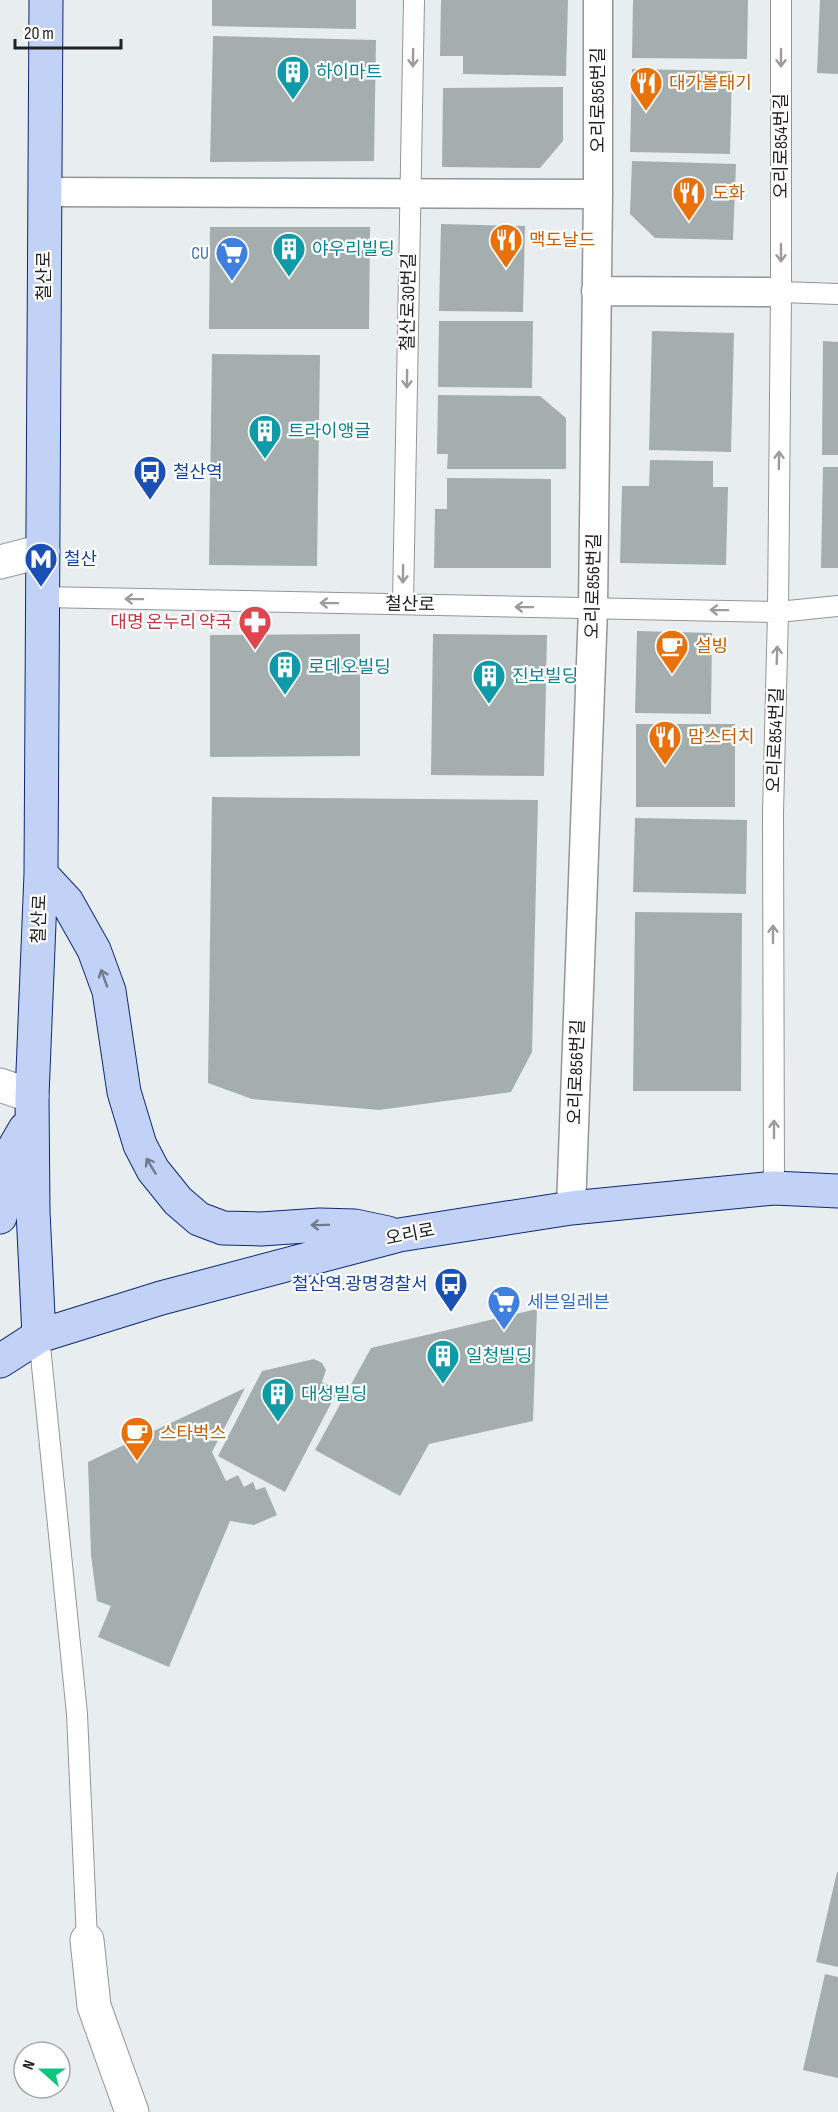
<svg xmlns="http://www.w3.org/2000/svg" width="838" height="2112" viewBox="0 0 838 2112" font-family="'Sofia Sans Condensed','Noto Sans KR',sans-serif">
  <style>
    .building { fill: #a4aeaf }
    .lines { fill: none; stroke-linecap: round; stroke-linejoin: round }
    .service-casing { stroke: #959595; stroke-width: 22 }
    .pedestrian-casing { stroke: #959595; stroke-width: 31 }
    .minor-casing { stroke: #959595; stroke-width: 35 }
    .secondary-casing { stroke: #0d2973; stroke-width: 35 }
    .service { stroke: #fff; stroke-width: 20 }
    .pedestrian { stroke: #fff; stroke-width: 28 }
    .minor { stroke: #fff; stroke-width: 33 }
    .secondary { stroke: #c1d2f6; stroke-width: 33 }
    .oneway { stroke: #9b9b9b }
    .oneway2 { stroke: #717a8c }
    .labels { text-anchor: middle; stroke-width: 4.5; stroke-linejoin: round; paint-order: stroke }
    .culture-label { font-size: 18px; fill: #0d838f; stroke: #fff; text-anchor: start }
    .food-label { font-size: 18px; fill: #c56008; stroke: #fff; text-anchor: start }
    .street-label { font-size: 18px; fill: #212121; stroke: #fff }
    .shop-label { font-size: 18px; fill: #366cbe; stroke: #fff; text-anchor: end }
    .transit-label { font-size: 18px; fill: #164399; stroke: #fff; text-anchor: start }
    .health-label { font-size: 18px; fill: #be3a42; stroke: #fff; text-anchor: end }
  </style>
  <rect width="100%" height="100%" fill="#e8eef0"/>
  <path class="building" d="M 212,0 L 356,0 L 356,29 L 212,26 Z
    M 441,0 L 568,0 L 566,76 L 463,74 L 463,56 L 440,56 Z
    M 633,0 L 748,0 L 747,59 L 632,58 Z
    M 820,0 L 838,0 L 838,74 L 817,73 Z
    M 213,36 L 376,40 L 374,161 L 210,162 Z
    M 632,69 L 732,71 L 730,154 L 630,152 Z
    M 563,87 L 563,141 L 540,168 L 442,167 L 443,88 Z
    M 632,161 L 736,164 L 733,240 L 655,238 L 630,214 Z
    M 441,224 L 525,226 L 523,312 L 439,311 Z
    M 210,227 L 370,227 L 369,329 L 209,329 Z
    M 439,321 L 533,321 L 532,388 L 438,387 Z
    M 652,331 L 734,333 L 731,452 L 649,450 Z
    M 823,341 L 838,342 L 838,455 L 822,455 Z
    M 212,354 L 320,355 L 317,566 L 209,565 Z
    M 438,395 L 540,396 L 566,418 L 566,469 L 447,469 L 448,454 L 437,454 Z
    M 650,460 L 713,461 L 713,487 L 728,487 L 726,565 L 620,563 L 622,486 L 649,486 Z
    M 823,467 L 838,467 L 838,568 L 821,568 Z
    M 447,478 L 551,479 L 551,568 L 434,568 L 435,509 L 447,509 Z
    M 637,631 L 712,633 L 711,714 L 635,713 Z
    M 360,634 L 360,756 L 210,757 L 210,635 Z
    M 433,634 L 547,635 L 544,776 L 431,775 Z
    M 636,724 L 735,724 L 735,807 L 636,807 Z
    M 212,797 L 538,800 L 532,1052 L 511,1092 L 379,1110 L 252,1099 L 208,1083 Z
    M 635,818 L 747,820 L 746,894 L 633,892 Z
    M 635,912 L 742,913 L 741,1091 L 633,1091 Z
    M 537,1309 L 533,1421 L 429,1444 L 400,1496 L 315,1450 L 371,1348 Z
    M 314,1359 L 322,1363 L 326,1370 L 322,1382 L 338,1390 L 285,1492 L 218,1456 L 262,1371 Z
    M 245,1388 L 212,1452 L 226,1481 L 238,1475 L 244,1487 L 253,1482 L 256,1490 L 265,1487 L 277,1515 L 254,1525 L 230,1521 L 169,1667 L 98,1637 L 111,1606 L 97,1601 L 91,1555 L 88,1462 Z
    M 837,1872 L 838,1872 L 838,1967 L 816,1962 Z
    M 825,1974 L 838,1977 L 838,2078 L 803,2070 Z"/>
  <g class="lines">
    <g class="service-casing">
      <path id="service" d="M 781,292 L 781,0
        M 42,597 L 778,612 L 838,606
        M 403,604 L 414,0
        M 774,1188 L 773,813 L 778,612 L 781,292 L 838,294
        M 39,1336 L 77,1714 L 87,1940"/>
    </g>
    <g class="pedestrian-casing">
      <path id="pedestrian" d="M 45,192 L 598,194
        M 596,291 L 781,292
        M 571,1208 L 593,608 L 598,194 L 598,0"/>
    </g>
    <g class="minor-casing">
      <path id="minor" d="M 0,562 L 43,551
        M 0,1085 L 32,1096
        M 87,1940 L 94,2006 L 132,2112"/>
    </g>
    <g class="secondary-casing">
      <path id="secondary" d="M 41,874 L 67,902 L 94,950 L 109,991 L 124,1092 L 140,1145 L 153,1170 L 178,1201 L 199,1219 L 223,1228 L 261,1229 L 320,1225 L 355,1226 L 388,1233
        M 0,1217 L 14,1148 L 25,1129
        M 39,1336 L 33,1211 L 32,1096 L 41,874 L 46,0
        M 0,1361 L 39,1336 L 161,1298 L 399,1235 L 571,1208 L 774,1188 L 838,1191"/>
    </g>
    <use href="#service" class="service"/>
    <use href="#pedestrian" class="pedestrian"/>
    <use href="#minor" class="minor"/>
    <use href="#secondary" class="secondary"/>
  </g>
  <defs><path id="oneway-shaft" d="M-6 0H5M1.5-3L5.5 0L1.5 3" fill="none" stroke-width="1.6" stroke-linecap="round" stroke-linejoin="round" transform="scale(1.5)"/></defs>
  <g class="oneway">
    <use href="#oneway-shaft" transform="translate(413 58) rotate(91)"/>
    <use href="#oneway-shaft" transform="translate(781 58) rotate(90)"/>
    <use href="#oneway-shaft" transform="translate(781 253) rotate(90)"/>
    <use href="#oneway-shaft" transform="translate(407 379) rotate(91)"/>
    <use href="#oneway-shaft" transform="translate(779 460) rotate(-89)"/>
    <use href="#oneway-shaft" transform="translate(403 574) rotate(91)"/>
    <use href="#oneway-shaft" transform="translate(134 599) rotate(-179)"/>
    <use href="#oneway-shaft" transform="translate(329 603) rotate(-179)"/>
    <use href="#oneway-shaft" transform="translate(524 607) rotate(-179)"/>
    <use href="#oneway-shaft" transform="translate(719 610) rotate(-179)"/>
    <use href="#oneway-shaft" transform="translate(777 655) rotate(-88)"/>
    <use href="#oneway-shaft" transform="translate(773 934) rotate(-90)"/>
    <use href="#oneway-shaft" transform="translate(774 1129) rotate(-90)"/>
  </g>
  <g class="oneway2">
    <use href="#oneway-shaft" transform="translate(104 978) rotate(-110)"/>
    <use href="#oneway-shaft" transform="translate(151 1166) rotate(-121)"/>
    <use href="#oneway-shaft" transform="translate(320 1225) rotate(179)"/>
  </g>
  <defs>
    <g id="building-pin" transform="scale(1.725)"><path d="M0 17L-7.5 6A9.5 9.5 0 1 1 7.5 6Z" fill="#0f9aa8" stroke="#fff"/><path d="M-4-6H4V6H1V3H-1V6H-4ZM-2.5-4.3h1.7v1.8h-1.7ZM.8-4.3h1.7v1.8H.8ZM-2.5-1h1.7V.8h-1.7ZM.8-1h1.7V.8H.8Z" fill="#fff"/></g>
    <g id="restaurant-pin" transform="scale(1.725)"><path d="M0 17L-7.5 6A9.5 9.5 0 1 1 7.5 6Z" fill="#e8710a" stroke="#fff"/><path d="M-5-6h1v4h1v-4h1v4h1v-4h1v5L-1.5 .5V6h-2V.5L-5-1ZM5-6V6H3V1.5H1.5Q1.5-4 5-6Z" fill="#fff"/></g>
    <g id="supermarket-pin" transform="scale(1.725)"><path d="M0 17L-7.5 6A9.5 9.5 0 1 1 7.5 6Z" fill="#3f7fe0" stroke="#fff"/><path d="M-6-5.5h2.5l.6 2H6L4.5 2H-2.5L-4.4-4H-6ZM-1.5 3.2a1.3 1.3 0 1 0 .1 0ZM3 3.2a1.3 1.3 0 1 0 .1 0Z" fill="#fff"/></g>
    <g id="bus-pin" transform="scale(1.725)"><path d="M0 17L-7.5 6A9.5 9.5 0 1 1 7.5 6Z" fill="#1a4fb4" stroke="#fff"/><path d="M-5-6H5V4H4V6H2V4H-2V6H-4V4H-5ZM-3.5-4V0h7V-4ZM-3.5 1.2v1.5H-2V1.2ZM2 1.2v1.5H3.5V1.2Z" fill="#fff"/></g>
    <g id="metro-pin" transform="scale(1.725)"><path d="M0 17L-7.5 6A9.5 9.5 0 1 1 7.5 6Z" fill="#1a4fb4" stroke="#fff"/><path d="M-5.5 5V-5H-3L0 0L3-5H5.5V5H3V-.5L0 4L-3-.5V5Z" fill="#fff"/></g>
    <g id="pharmacy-pin" transform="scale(1.725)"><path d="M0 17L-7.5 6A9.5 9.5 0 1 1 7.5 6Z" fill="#e0444e" stroke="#fff"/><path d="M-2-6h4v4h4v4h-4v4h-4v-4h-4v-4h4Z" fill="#fff"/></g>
    <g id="cafe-pin" transform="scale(1.725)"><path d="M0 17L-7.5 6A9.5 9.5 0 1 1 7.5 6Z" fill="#e8710a" stroke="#fff"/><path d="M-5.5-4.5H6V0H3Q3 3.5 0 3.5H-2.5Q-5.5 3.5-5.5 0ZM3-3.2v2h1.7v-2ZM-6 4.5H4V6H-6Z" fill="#fff"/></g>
  </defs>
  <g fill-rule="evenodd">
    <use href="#building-pin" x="293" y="72"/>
    <use href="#restaurant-pin" x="646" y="83"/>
    <use href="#restaurant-pin" x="689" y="193"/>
    <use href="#restaurant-pin" x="506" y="240"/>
    <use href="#building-pin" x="289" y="249"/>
    <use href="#supermarket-pin" x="232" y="253"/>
    <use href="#building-pin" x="265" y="431"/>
    <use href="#bus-pin" x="150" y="472"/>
    <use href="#metro-pin" x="41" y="559"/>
    <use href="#pharmacy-pin" x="255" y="622"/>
    <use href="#cafe-pin" x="672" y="646"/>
    <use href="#building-pin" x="285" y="667"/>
    <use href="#building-pin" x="489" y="676"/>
    <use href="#restaurant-pin" x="665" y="737"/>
    <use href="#bus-pin" x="451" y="1284"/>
    <use href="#supermarket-pin" x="504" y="1302"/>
    <use href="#building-pin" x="443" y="1356"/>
    <use href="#building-pin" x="278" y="1394"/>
    <use href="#cafe-pin" x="137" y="1433"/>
  </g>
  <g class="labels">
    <g class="culture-label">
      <text x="316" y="78">하이마트</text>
      <text x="312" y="255">야우리빌딩</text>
      <text x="288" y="437">트라이앵글</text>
      <text x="308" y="673">로데오빌딩</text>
      <text x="512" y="682">진보빌딩</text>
      <text x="466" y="1362">일청빌딩</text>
      <text x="301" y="1400">대성빌딩</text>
    </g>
    <g class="food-label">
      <text x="669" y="89">대가볼태기</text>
      <text x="712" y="199">도화</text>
      <text x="529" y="246">맥도날드</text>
      <text x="695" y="652">설빙</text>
      <text x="688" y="743">맘스터치</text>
      <text x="160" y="1439">스타벅스</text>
    </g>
    <g class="street-label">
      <text transform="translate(598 100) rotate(-90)" y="6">오리로856번길</text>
      <text transform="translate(781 146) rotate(-90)" y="6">오리로854번길</text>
      <text transform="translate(44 276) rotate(-90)" y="6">철산로</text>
      <text transform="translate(408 302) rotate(-89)" y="6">철산로30번길</text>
      <text transform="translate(593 586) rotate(-89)" y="6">오리로856번길</text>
      <text transform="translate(410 604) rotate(1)" y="6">철산로</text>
      <text transform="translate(775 740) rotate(-88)" y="6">오리로854번길</text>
      <text transform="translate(39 919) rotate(-88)" y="6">철산로</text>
      <text transform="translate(576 1072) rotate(-88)" y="6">오리로856번길</text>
      <text transform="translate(410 1234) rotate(-11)" y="6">오리로</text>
    </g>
    <g class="shop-label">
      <text x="209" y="259">CU</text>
      <text x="527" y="1308" text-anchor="start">세븐일레븐</text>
    </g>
    <g class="transit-label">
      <text x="173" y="478">철산역</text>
      <text x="64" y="565">철산</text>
      <text x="428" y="1290" text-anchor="end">철산역.광명경찰서</text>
    </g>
    <g class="health-label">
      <text x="232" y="628">대명 온누리 약국</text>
    </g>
  </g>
  <g transform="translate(42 2070) rotate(291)"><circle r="28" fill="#ffffff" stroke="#a6a6a6" stroke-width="1.5"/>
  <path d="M0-4.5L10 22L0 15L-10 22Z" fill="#0ec47e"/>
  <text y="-9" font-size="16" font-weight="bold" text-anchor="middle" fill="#212121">N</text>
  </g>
  <path d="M15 39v9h106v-9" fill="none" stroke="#212121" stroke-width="3"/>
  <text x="24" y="39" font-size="18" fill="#212121" stroke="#ffffff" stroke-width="4.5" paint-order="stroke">20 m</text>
</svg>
